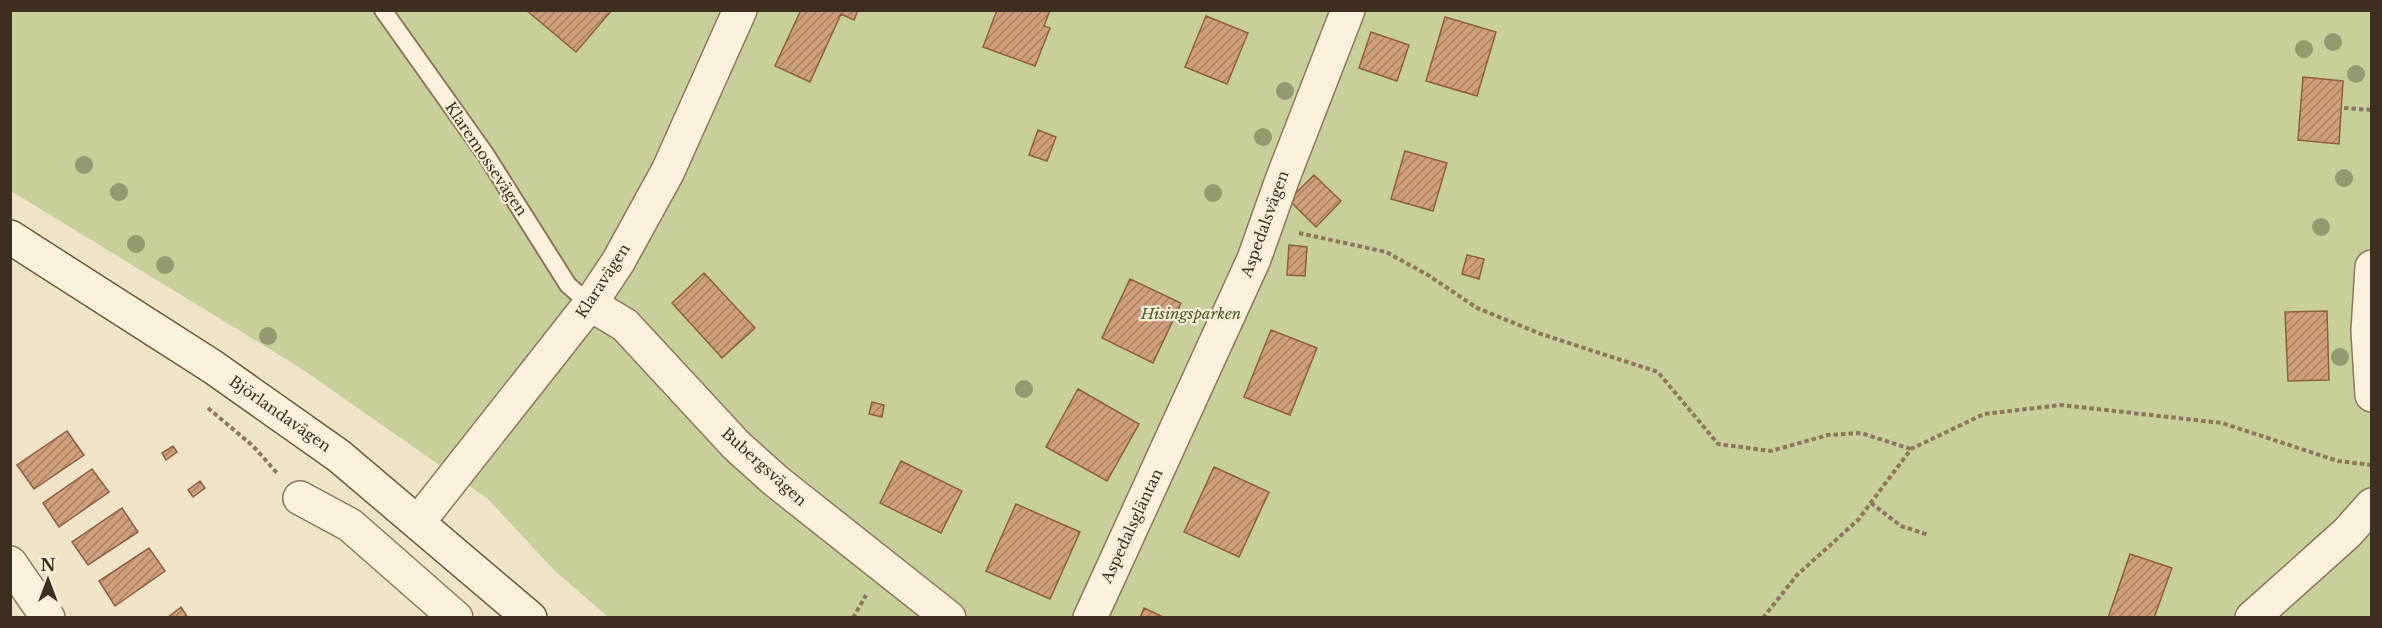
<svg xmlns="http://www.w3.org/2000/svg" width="2382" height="628" viewBox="0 0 2382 628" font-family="'Libre Baskerville',serif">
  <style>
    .green { fill: #c9cf9b }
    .building { fill: url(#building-hatch); stroke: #8d5f41; stroke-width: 1.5 }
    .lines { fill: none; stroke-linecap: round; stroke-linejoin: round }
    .lane-casing { stroke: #8d765c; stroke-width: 20 }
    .street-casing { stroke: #8d765c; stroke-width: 36 }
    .secondary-casing { stroke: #6f573f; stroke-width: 36 }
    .path { stroke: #8d765c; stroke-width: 4; stroke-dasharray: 4.5 3; stroke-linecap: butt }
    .lane { stroke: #faf1dc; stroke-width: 16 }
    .street { stroke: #faf1dc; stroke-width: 33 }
    .secondary { stroke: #faf1dc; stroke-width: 33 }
    .tree { fill: #96986f }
    .labels { text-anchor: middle; stroke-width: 4.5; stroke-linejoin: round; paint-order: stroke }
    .street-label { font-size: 15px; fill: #3d2e20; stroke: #f7eed8 }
    .park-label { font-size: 15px; font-style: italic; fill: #4d5a26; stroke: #f7eed8 }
  </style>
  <defs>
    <pattern id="building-hatch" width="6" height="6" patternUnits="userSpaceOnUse" patternTransform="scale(1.5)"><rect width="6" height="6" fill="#cf9f7d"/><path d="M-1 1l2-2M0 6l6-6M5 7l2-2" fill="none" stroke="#a98266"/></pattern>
  </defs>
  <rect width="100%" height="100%" fill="#f0e4c8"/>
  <path class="green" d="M 10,11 L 2371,11 L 2371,617 L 608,617 L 555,571 L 488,499 L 299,367 L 11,191 Z"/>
  <path class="building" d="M 526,10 L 612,10 L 576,52 Z
    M 801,10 L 858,10 L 854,20 L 841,14 L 810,82 L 775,66 Z
    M 997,10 L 1050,10 L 1044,26 L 1050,28 L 1035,66 L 983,47 Z
    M 1206,16 L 1248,33 L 1227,84 L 1185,67 Z
    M 1445,17 L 1496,32 L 1477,96 L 1426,81 Z
    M 1371,32 L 1409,45 L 1397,81 L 1359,68 Z
    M 2303,77 L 2343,81 L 2339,144 L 2298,140 Z
    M 1038,130 L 1056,137 L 1047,161 L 1029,155 Z
    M 1405,151 L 1447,163 L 1433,211 L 1391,199 Z
    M 1314,175 L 1341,201 L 1316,227 L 1289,200 Z
    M 1289,245 L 1307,247 L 1305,276 L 1287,275 Z
    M 1467,255 L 1484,259 L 1479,279 L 1462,274 Z
    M 704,273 L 755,328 L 722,358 L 672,303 Z
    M 1130,279 L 1181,303 L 1153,363 L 1102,338 Z
    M 2327,311 L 2329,380 L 2288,381 L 2285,312 Z
    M 1271,330 L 1317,348 L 1290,415 L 1244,397 Z
    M 1078,389 L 1139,424 L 1107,481 L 1046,447 Z
    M 872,402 L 884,405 L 882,417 L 869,414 Z
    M 67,431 L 84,455 L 34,489 L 17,465 Z
    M 173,446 L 177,452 L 166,460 L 162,453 Z
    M 901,461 L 962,491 L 941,533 L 880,503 Z
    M 1214,467 L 1269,492 L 1239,557 L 1184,532 Z
    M 92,469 L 109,492 L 59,527 L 43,503 Z
    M 200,481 L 205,488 L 193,497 L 188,490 Z
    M 1016,504 L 1080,532 L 1050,599 L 986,571 Z
    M 122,508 L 138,532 L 88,565 L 72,542 Z
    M 149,548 L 165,571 L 115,606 L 99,581 Z
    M 2130,554 L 2172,568 L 2154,618 L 2108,618 Z
    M 181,607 L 188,618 L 167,618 Z
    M 1144,608 L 1165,618 L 1140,618 Z"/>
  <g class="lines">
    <g class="lane-casing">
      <path id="lane" d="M 383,10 L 486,155 L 568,285 L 590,304"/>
    </g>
    <g class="street-casing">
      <path id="street" d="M 2372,267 L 2368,331 L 2372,395
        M 590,304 L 625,325 L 737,446 L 776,481 L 949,618
        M 300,498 L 350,525 L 456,618
        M 419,521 L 590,304 L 618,262 L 668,171 L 740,10
        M 10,563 L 48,618
        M 1090,618 L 1254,259 L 1282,180 L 1348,10
        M 2252,618 L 2347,533 L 2372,505"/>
    </g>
    <g class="secondary-casing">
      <path id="secondary" d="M 10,237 L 213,367 L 339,456 L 530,618"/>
    </g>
    <path class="path" d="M 2344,108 L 2372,110
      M 1299,233 L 1386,252 L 1428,275 L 1477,308 L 1541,334 L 1658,372 L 1718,444 L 1771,451 L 1828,435 L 1861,433 L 1911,449
      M 208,408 L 253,446 L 277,473
      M 1871,503 L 1901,526 L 1929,535
      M 853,618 L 866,595
      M 1763,618 L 1797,575 L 1858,520 L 1911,449 L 1984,414 L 2061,405 L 2222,423 L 2338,461 L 2372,465"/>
    <use href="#lane" class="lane"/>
    <use href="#street" class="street"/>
    <use href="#secondary" class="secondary"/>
  </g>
  <g class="tree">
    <circle cx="2333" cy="42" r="9"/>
    <circle cx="2304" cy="49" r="9"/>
    <circle cx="2356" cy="74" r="9"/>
    <circle cx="1285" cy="91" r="9"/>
    <circle cx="1263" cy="137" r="9"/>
    <circle cx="84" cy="165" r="9"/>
    <circle cx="2344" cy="178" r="9"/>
    <circle cx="119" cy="192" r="9"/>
    <circle cx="1213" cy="193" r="9"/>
    <circle cx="2321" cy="227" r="9"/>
    <circle cx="136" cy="244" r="9"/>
    <circle cx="165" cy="265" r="9"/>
    <circle cx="268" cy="336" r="9"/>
    <circle cx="2340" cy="357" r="9"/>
    <circle cx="1024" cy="389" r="9"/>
  </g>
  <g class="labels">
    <g class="street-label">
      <text transform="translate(486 159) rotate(56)" y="5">Klaremossevägen</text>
      <text transform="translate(1265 224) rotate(-70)" y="5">Aspedalsvägen</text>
      <text transform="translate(603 281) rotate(-57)" y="5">Klaravägen</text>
      <text transform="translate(280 414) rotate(35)" y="5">Björlandavägen</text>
      <text transform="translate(764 467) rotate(42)" y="5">Bubergsvägen</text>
      <text transform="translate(1132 526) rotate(-65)" y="5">Aspedalsgläntan</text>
    </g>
    <g class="park-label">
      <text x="1191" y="319">Hisingsparken</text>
    </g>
  </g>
  <rect width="2382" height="628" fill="none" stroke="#3d2e20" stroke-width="24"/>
  <g transform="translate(48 580)" stroke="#f7eed8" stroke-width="4.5" paint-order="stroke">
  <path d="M0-4.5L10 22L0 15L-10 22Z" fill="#3d2e20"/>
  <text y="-9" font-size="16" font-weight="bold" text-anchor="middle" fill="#3d2e20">N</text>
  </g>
</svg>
